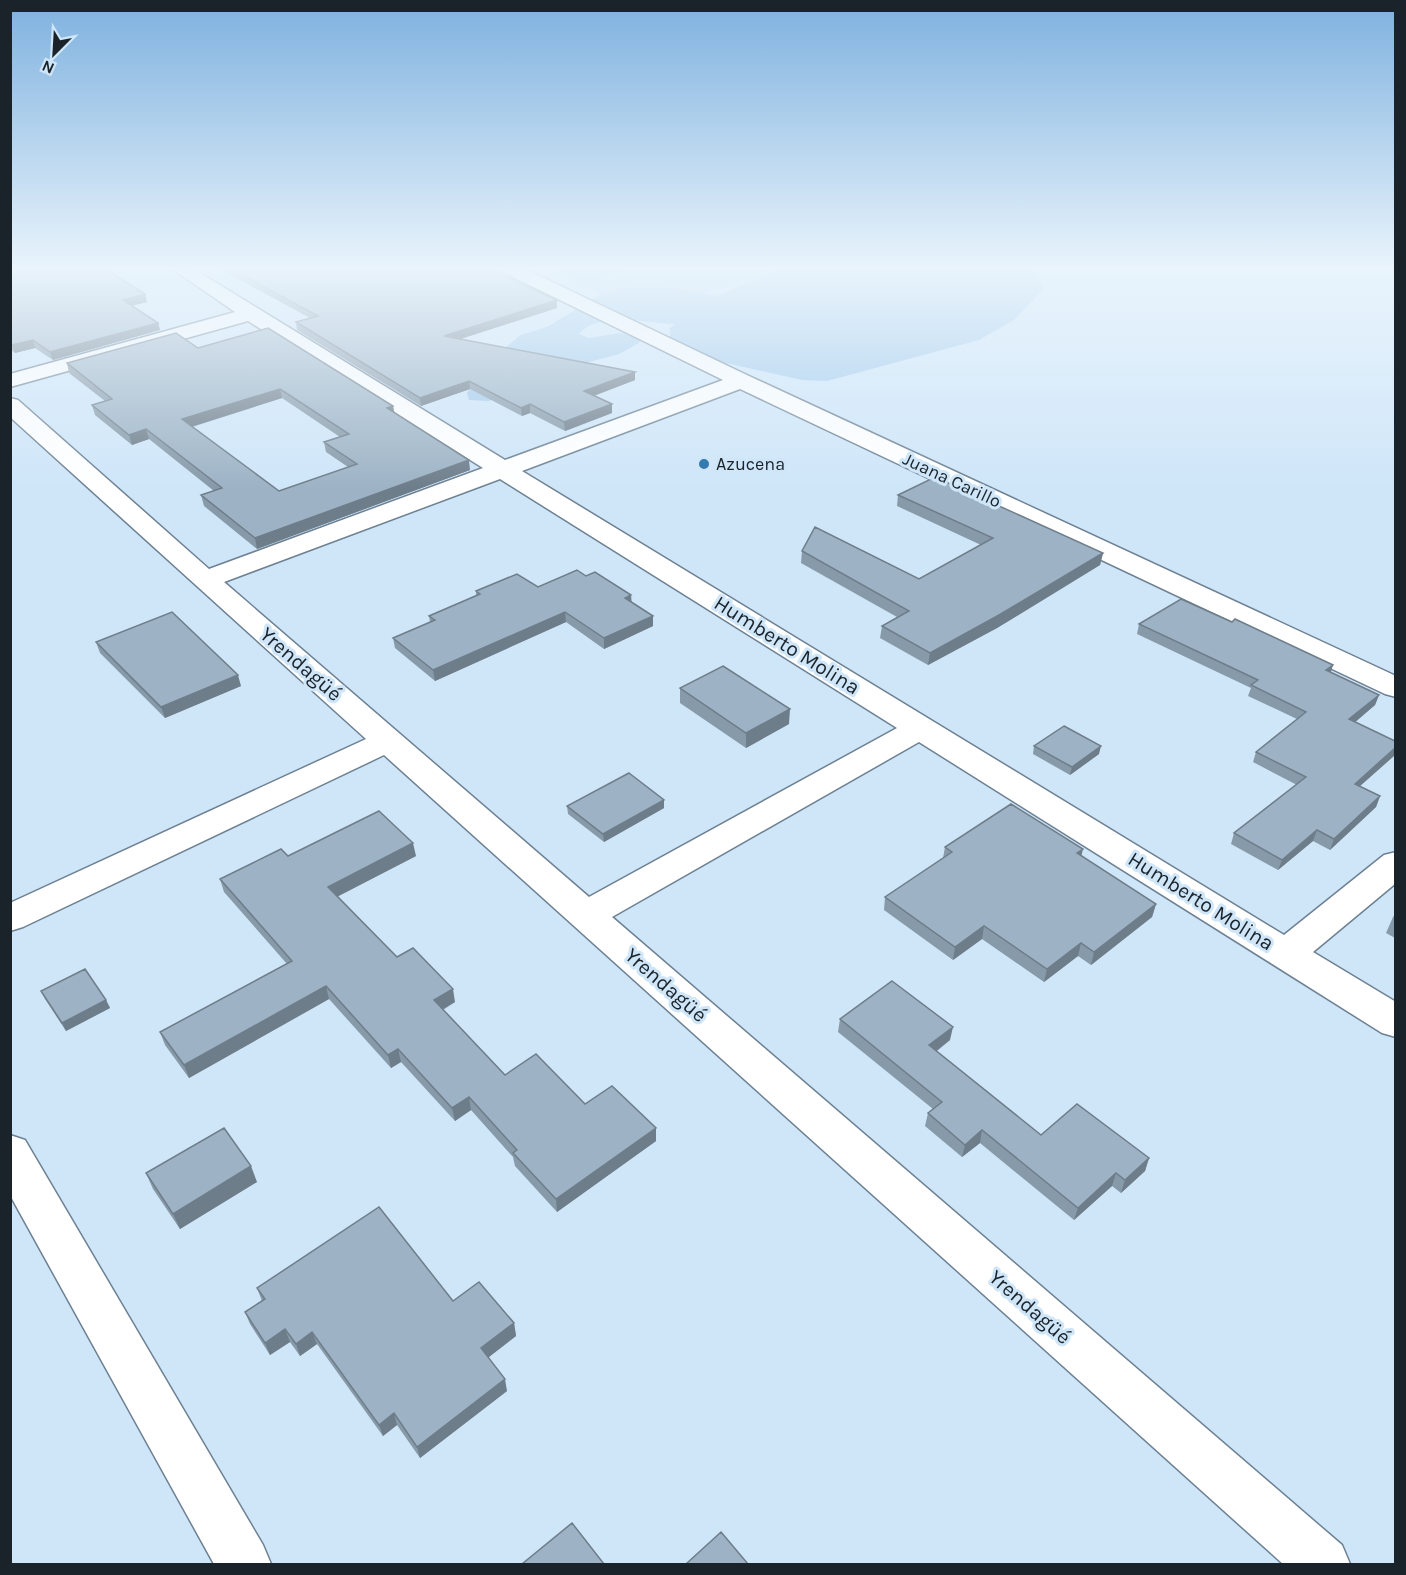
<svg xmlns="http://www.w3.org/2000/svg" width="1406" height="1575" viewBox="0 0 1406 1575" font-family="Karla,sans-serif">
  <style>
    .built { fill: #bcd8f0 }
    .green { fill: #a2caeb }
    .lines { fill: none; stroke-linecap: round; stroke-linejoin: round }
    .street-casing { stroke: #6d8192; stroke-width: 3 }
    .street { fill: #fff; fill-rule: evenodd }
    .wall { fill: #879aa9; fill-rule: evenodd }
    .shaded-wall { fill: #6e7d8a }
    .building { fill: #9db3c5; stroke: #6e7d8a; stroke-width: 1.5; fill-rule: evenodd }
    .poi-dot { fill: #347bb0; stroke: #cfe6f9; stroke-width: 2 }
    .labels { text-anchor: middle; stroke-width: 6; stroke-linejoin: round; paint-order: stroke }
    .far-poi-label { font-size: 18px; fill: #1a232a; stroke: #cfe6f9; text-anchor: start }
    .far-street-label { font-size: 18px; fill: #1a232a; stroke: #cfe6f9 }
    .street-label { font-size: 21px; fill: #1a232a; stroke: #cfe6f9 }
  </style>
  <rect width="100%" height="100%" fill="#cfe6f9"/>
  <path class="built" d="M 545,268 L 781,268 L 639,312 Z"/>
  <path class="green" d="M 557,268 L 634,268 L 586,282 Z
    M 782,268 L 1035,268 L 1043,290 L 1014,320 L 979,340 L 827,381 L 802,380 L 712,360 L 670,337 L 670,328 L 675,324 C 649,323 597,311 579,334 L 589,338 L 620,333 L 642,337 L 639,343 L 619,354 L 574,366 L 521,392 L 488,401 L 469,400 L 467,393 L 482,373 L 515,357 L 506,347 L 521,335 L 547,327 L 598,296 L 622,288 L 663,287 L 717,296 Z"/>
  <g class="lines">
    <g class="street-casing">
      <path id="street" d="M 171,268 L 192,268 L 505,460 L 723,380 L 503,272 L 500,268 L 523,268 L 749,376 L 1396,676 L 1396,697 L 1385,694 L 740,389 L 522,471 L 1284,935 L 1384,855 L 1396,852 L 1396,883 L 1313,952 L 1396,1002 L 1396,1037 L 1382,1033 L 919,742 L 612,917 L 1342,1545 L 1350,1564 L 1283,1564 L 384,755 L 23,927 L 10,931 L 10,903 L 366,739 L 10,417 L 10,398 L 18,400 L 209,569 L 483,468 L 248,321 L 10,387 L 10,374 L 235,312 ZM 500,479 L 897,728 L 589,897 L 224,582 Z
        M 10,1135 L 25,1140 L 263,1545 L 271,1564 L 214,1564 L 10,1195 Z"/>
    </g>
    <use href="#street" class="street"/>
  </g>
  <path class="wall" d="M 10,268 L 147,302 L 132,306 L 158,323 L 160,330 L 53,360 L 35,348 L 15,353 L 10,349 Z
    M 218,268 L 487,268 L 557,308 L 460,339 L 635,380 L 594,396 L 612,404 L 612,413 L 565,431 L 530,413 L 522,416 L 470,389 L 421,406 L 297,330 L 296,322 L 310,318 Z
    M 198,348 L 394,412 L 470,470 L 257,549 L 204,506 L 201,495 L 214,491 L 149,439 L 132,445 L 95,415 L 92,405 L 105,401 L 69,373 L 67,363 ZM 282,398 L 340,437 L 324,442 L 326,452 L 348,467 L 279,491 L 192,427 Z
    M 898,495 L 1103,553 L 1100,565 L 997,628 L 928,665 L 880,638 L 882,626 L 897,617 L 801,563 L 802,551 L 919,579 L 981,545 L 897,506 Z
    M 586,576 L 632,602 L 653,616 L 653,626 L 604,649 L 566,622 L 435,681 L 395,648 L 393,638 L 430,622 L 429,616 L 476,596 L 476,591 L 538,587 Z
    M 1232,622 L 1333,665 L 1330,673 L 1379,695 L 1375,705 L 1355,722 L 1395,755 L 1360,786 L 1380,796 L 1376,807 L 1330,850 L 1313,841 L 1278,870 L 1231,844 L 1234,833 L 1297,785 L 1253,762 L 1256,752 L 1297,719 L 1248,696 L 1251,688 L 1137,634 L 1139,624 Z
    M 96,642 L 241,686 L 165,718 L 100,653 Z
    M 680,688 L 789,724 L 746,748 L 680,703 Z
    M 1034,746 L 1099,754 L 1070,775 L 1033,754 Z
    M 664,800 L 664,808 L 604,842 L 568,814 L 567,806 Z
    M 945,847 L 1081,856 L 1156,904 L 1152,917 L 1091,965 L 1078,956 L 1044,982 L 982,939 L 953,960 L 884,910 L 885,897 L 943,858 Z
    M 288,856 L 416,856 L 338,896 L 397,957 L 455,1002 L 443,1010 L 505,1075 L 656,1128 L 656,1141 L 557,1212 L 515,1166 L 513,1157 L 471,1110 L 455,1121 L 401,1062 L 391,1068 L 329,999 L 189,1078 L 165,1045 L 160,1032 L 287,964 L 224,892 L 220,879 Z
    M 1395,914 L 1395,938 L 1386,933 L 1393,917 Z
    M 41,991 L 106,1000 L 110,1008 L 66,1031 L 45,999 Z
    M 840,1019 L 950,1040 L 937,1051 L 1041,1135 L 1149,1158 L 1145,1171 L 1121,1193 L 1112,1186 L 1074,1220 L 980,1143 L 962,1157 L 925,1126 L 928,1113 L 933,1109 L 838,1032 Z
    M 146,1173 L 257,1182 L 180,1229 L 153,1189 Z
    M 257,1288 L 453,1301 L 514,1323 L 516,1336 L 488,1357 L 507,1391 L 420,1458 L 397,1425 L 383,1436 L 317,1344 L 300,1356 L 290,1342 L 270,1355 L 250,1324 L 245,1312 L 262,1301 Z"/>
  <path class="shaded-wall" d="M 145,294 L 147,302 L 125,307 L 123,300 Z
    M 557,300 L 557,308 L 445,344 L 444,336 Z
    M 158,323 L 160,330 L 53,360 L 50,352 Z
    M 33,340 L 35,348 L 15,353 L 12,345 Z
    M 635,372 L 635,380 L 585,399 L 584,391 Z
    M 469,381 L 470,389 L 421,406 L 420,398 Z
    M 280,389 L 282,398 L 184,429 L 182,419 Z
    M 530,404 L 530,413 L 522,416 L 521,408 Z
    M 612,404 L 612,413 L 565,431 L 564,422 Z
    M 393,406 L 395,415 L 387,408 Z
    M 146,429 L 149,439 L 132,445 L 129,435 Z
    M 469,460 L 470,470 L 257,549 L 255,538 Z
    M 1103,553 L 1100,565 L 997,628 L 928,665 L 930,653 Z
    M 631,595 L 632,606 L 625,598 Z
    M 565,612 L 566,622 L 435,681 L 433,670 Z
    M 653,616 L 653,626 L 604,649 L 604,638 Z
    M 1333,665 L 1330,675 L 1326,670 Z
    M 238,675 L 241,686 L 165,718 L 161,707 Z
    M 1379,695 L 1375,705 L 1346,730 L 1349,719 Z
    M 790,709 L 789,724 L 746,748 L 746,733 Z
    M 1101,746 L 1099,754 L 1070,775 L 1072,767 Z
    M 1395,748 L 1395,755 L 1351,794 L 1355,784 Z
    M 1380,796 L 1376,807 L 1330,850 L 1334,839 Z
    M 664,800 L 664,808 L 604,842 L 603,834 Z
    M 1317,830 L 1313,841 L 1278,870 L 1282,860 Z
    M 413,843 L 416,856 L 331,900 L 328,887 Z
    M 1083,849 L 1080,862 L 1077,853 Z
    M 1156,904 L 1152,917 L 1091,965 L 1094,952 Z
    M 984,926 L 982,939 L 953,960 L 955,947 Z
    M 1081,943 L 1078,956 L 1044,982 L 1047,969 Z
    M 326,986 L 329,999 L 189,1078 L 184,1065 Z
    M 453,989 L 455,1002 L 436,1013 L 434,1000 Z
    M 106,1000 L 110,1008 L 66,1031 L 62,1023 Z
    M 953,1027 L 950,1040 L 927,1058 L 929,1045 Z
    M 398,1049 L 401,1062 L 391,1068 L 388,1055 Z
    M 469,1097 L 471,1110 L 455,1121 L 452,1108 Z
    M 656,1128 L 656,1141 L 557,1212 L 556,1199 Z
    M 982,1130 L 980,1143 L 962,1157 L 965,1145 Z
    M 1149,1158 L 1145,1171 L 1121,1193 L 1125,1180 Z
    M 251,1166 L 257,1182 L 180,1229 L 173,1214 Z
    M 1116,1173 L 1112,1186 L 1074,1220 L 1078,1208 Z
    M 514,1323 L 516,1336 L 484,1361 L 481,1348 Z
    M 285,1329 L 290,1342 L 270,1355 L 265,1343 Z
    M 312,1332 L 317,1344 L 300,1356 L 296,1344 Z
    M 505,1379 L 507,1391 L 420,1458 L 417,1447 Z
    M 394,1413 L 397,1425 L 383,1436 L 379,1425 Z"/>
  <path class="building" d="M 10,268 L 104,268 L 145,294 L 123,300 L 158,323 L 50,352 L 33,340 L 12,345 L 10,344 Z
    M 229,268 L 487,268 L 557,300 L 444,336 L 635,372 L 584,391 L 612,404 L 564,422 L 530,404 L 521,408 L 469,381 L 420,398 L 296,322 L 318,316 Z
    M 268,328 L 393,406 L 387,408 L 469,460 L 255,538 L 201,495 L 222,488 L 146,429 L 129,435 L 92,405 L 112,399 L 67,363 L 176,333 L 198,348 ZM 280,389 L 349,434 L 324,442 L 357,464 L 279,491 L 182,419 Z
    M 935,477 L 1103,553 L 999,615 L 930,653 L 882,626 L 909,611 L 802,551 L 815,527 L 919,579 L 993,538 L 898,495 Z
    M 577,570 L 586,576 L 595,572 L 631,595 L 625,598 L 653,616 L 604,638 L 565,612 L 433,670 L 393,638 L 435,620 L 429,616 L 480,594 L 476,591 L 517,574 L 538,587 Z
    M 1181,599 L 1232,622 L 1235,619 L 1333,665 L 1326,670 L 1379,695 L 1349,719 L 1395,741 L 1395,748 L 1355,784 L 1380,796 L 1334,839 L 1317,830 L 1282,860 L 1234,833 L 1306,777 L 1256,752 L 1306,712 L 1251,685 L 1258,680 L 1139,624 Z
    M 172,612 L 238,675 L 161,707 L 96,642 Z
    M 723,666 L 790,709 L 746,733 L 680,688 Z
    M 1064,726 L 1101,746 L 1072,767 L 1034,746 Z
    M 629,773 L 664,800 L 603,834 L 567,806 Z
    M 1011,804 L 1083,849 L 1077,853 L 1156,904 L 1094,952 L 1081,943 L 1047,969 L 984,926 L 955,947 L 885,897 L 952,852 L 945,847 Z
    M 379,811 L 413,843 L 328,887 L 397,957 L 413,948 L 453,989 L 434,1000 L 505,1075 L 536,1054 L 585,1104 L 612,1086 L 656,1128 L 556,1199 L 513,1153 L 517,1150 L 469,1097 L 452,1108 L 398,1049 L 388,1055 L 326,986 L 184,1065 L 160,1032 L 292,961 L 220,879 L 281,849 L 288,856 Z
    M 85,969 L 106,1000 L 62,1023 L 41,991 Z
    M 892,981 L 953,1027 L 929,1045 L 1041,1135 L 1077,1104 L 1149,1158 L 1125,1180 L 1116,1173 L 1078,1208 L 982,1130 L 965,1145 L 928,1113 L 942,1102 L 840,1019 Z
    M 224,1128 L 251,1166 L 173,1214 L 146,1173 Z
    M 379,1207 L 453,1301 L 479,1282 L 514,1323 L 481,1348 L 505,1379 L 417,1447 L 394,1413 L 379,1425 L 312,1332 L 296,1344 L 285,1329 L 265,1343 L 245,1312 L 265,1299 L 257,1288 Z
    M 572,1523 L 604,1564 L 522,1564 Z
    M 721,1532 L 748,1564 L 686,1564 Z"/>
  <linearGradient id="sky" x2="0" y2="1"><stop stop-color="#7eb1df"/><stop offset="0.55" stop-color="#e9f4fc"/><stop offset="1" stop-color="#e9f4fc" stop-opacity="0"/></linearGradient>
  <rect width="1406" height="488" fill="url(#sky)"/>
  <circle class="poi-dot" cx="704" cy="464" r="6"/>
  <g class="labels">
    <g class="far-poi-label">
      <text x="716" y="470">Azucena</text>
    </g>
    <g class="far-street-label">
      <text transform="translate(952 480) rotate(25)" y="6">Juana Carillo</text>
    </g>
    <g class="street-label">
      <text transform="translate(787 645) rotate(32)" y="7">Humberto Molina</text>
      <text transform="translate(301 664) rotate(41)" y="7">Yrendagüé</text>
      <text transform="translate(1201 901) rotate(32)" y="7">Humberto Molina</text>
      <text transform="translate(666 985) rotate(41)" y="7">Yrendagüé</text>
      <text transform="translate(1030 1307) rotate(41)" y="7">Yrendagüé</text>
    </g>
  </g>
  <rect width="1406" height="1575" fill="none" stroke="#1a232a" stroke-width="24"/>
  <g transform="translate(54 54) rotate(204)" stroke="#cfe6f9" stroke-width="4.5" paint-order="stroke">
  <path d="M0-4.5L10 22L0 15L-10 22Z" fill="#1a232a"/>
  <text y="-9" font-size="16" font-weight="bold" text-anchor="middle" fill="#1a232a">N</text>
  </g>
</svg>
